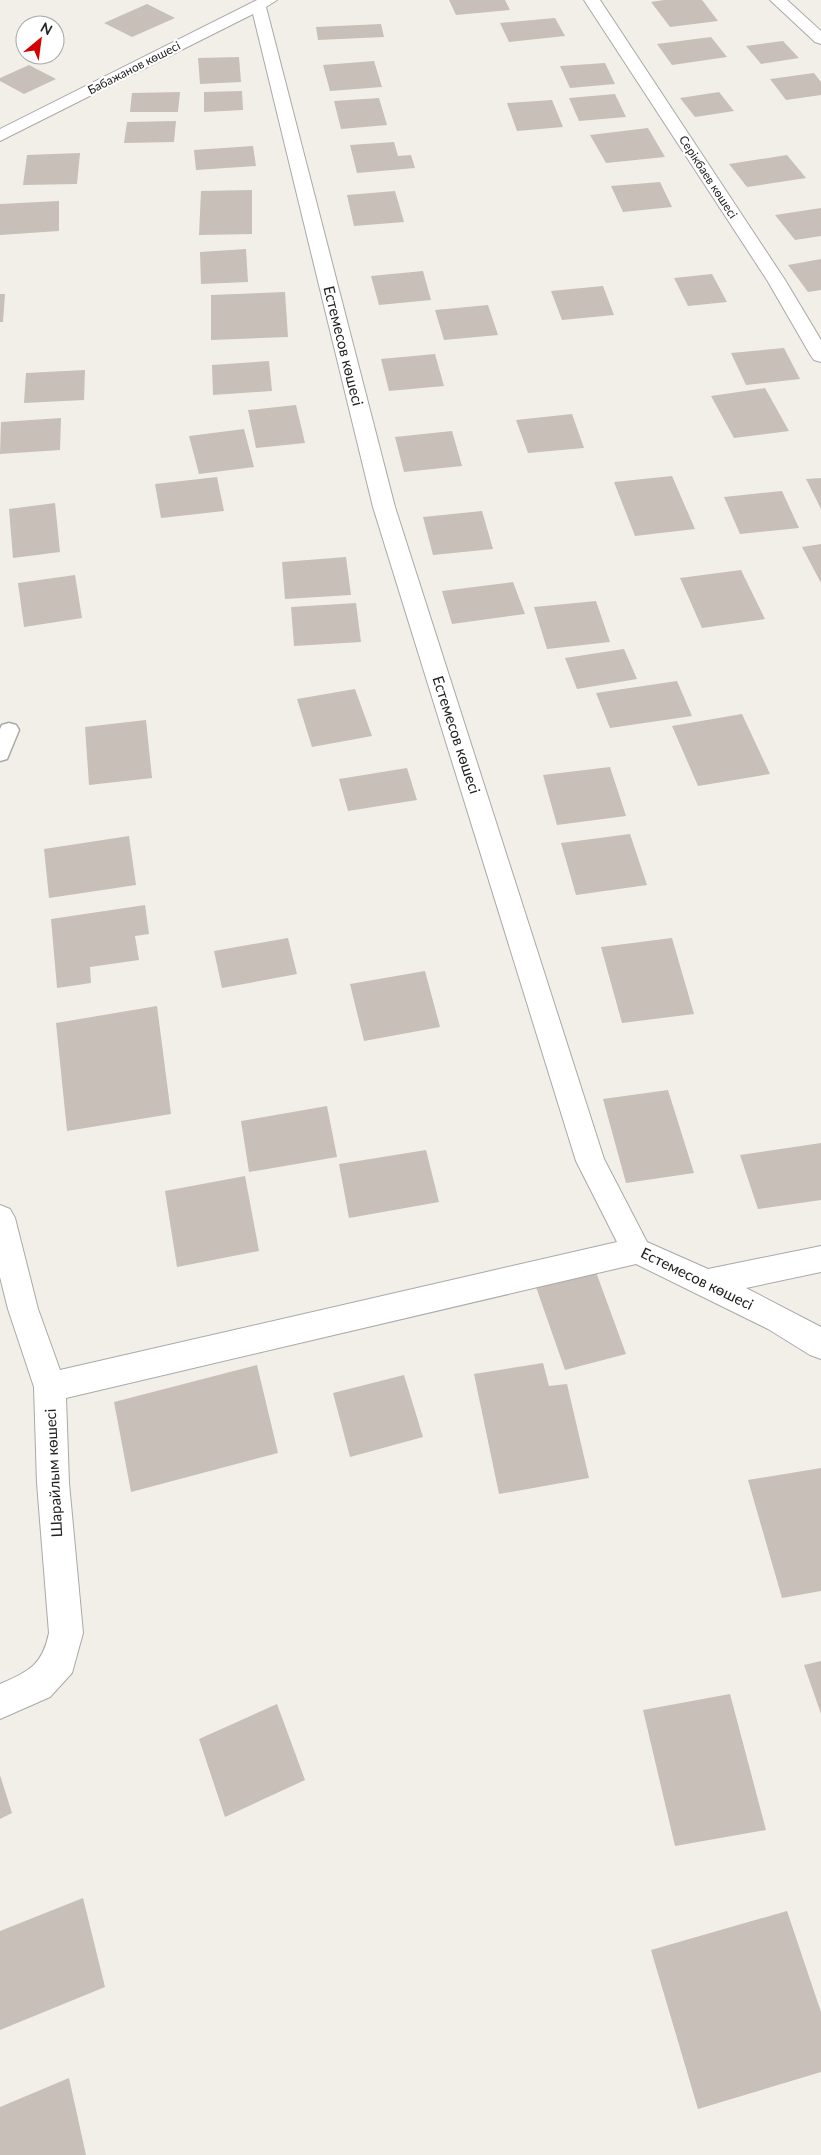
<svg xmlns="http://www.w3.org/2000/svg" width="821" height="2155" viewBox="0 0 821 2155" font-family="Lato,sans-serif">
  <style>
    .building { fill: #c7bfb8 }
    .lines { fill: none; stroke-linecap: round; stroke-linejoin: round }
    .lane-casing { stroke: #a9a9a9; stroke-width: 3 }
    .street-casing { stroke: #a9a9a9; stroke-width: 2 }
    .lane { fill: #fff; fill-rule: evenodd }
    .street { fill: #fff; fill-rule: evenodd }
    .labels { text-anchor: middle; stroke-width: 4.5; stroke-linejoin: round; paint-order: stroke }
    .far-street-label { font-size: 12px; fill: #222; stroke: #fff }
    .street-label { font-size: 15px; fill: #222; stroke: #fff }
  </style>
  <rect width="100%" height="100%" fill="#f2efe9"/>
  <path class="building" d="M 449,0 L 505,0 L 510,10 L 456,15 Z
    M 664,0 L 702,0 L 718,21 L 670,27 L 651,2 Z
    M 147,4 L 175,18 L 132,37 L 104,23 Z
    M 555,18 L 565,36 L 509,42 L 500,23 Z
    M 381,24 L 384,37 L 318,40 L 316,27 Z
    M 711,37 L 727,57 L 672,65 L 657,44 Z
    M 783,41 L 799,58 L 761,64 L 746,46 Z
    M 239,57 L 241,82 L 200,84 L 198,58 Z
    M 374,61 L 382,87 L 330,91 L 323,65 Z
    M 605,63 L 615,84 L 570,88 L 560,66 Z
    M 29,65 L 56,79 L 24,94 L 0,81 L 0,78 Z
    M 814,73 L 821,82 L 821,95 L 786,100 L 770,79 Z
    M 242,91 L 243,110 L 204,112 L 204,92 Z
    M 180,92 L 178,112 L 130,112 L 132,93 Z
    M 719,92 L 734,111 L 695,117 L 680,98 Z
    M 615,94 L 626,117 L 579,121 L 569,98 Z
    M 379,98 L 387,125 L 341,129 L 334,101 Z
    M 552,100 L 563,127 L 517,131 L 507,103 Z
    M 176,121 L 174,142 L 124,143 L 127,122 Z
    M 648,128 L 665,157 L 606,163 L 590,135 Z
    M 394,142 L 398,156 L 411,155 L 415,168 L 357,173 L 350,145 Z
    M 253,146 L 256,166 L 196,170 L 194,150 Z
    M 80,153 L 77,184 L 23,185 L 27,155 Z
    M 787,155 L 806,178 L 747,187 L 729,164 Z
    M 660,182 L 672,207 L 623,212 L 611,186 Z
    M 252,190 L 252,234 L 199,235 L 201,191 Z
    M 395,191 L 404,222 L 354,226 L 347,195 Z
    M 59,201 L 59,231 L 0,235 L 0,204 Z
    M 821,208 L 821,236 L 795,240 L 775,215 Z
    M 246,249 L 248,282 L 201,284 L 200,252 Z
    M 821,259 L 821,290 L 808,292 L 788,265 Z
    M 423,271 L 431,300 L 379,305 L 371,276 Z
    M 712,274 L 727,302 L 688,306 L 674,278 Z
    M 603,286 L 614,315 L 562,320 L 551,291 Z
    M 285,292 L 288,337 L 211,340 L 211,295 Z
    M 0,294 L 5,294 L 3,322 L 0,322 Z
    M 488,305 L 498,335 L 444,340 L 435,310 Z
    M 784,348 L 800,379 L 746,385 L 731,353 Z
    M 435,354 L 444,386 L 389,391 L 381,359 Z
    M 269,361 L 272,391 L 213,395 L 212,365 Z
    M 85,370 L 84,400 L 24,403 L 26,373 Z
    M 765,388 L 789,431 L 734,438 L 711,396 Z
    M 296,405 L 305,443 L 256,448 L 248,410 Z
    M 572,414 L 584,448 L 528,453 L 516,420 Z
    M 61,418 L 60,450 L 0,454 L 1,422 Z
    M 244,429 L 254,467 L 199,474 L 189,436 Z
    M 452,431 L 462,466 L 404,472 L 395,437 Z
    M 672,476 L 695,529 L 635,536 L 614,482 Z
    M 217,477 L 224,511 L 161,518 L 155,484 Z
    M 821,478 L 821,509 L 806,479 Z
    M 782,491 L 799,528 L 740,534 L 724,497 Z
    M 55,503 L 60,552 L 13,558 L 9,509 Z
    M 482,511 L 493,549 L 433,555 L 423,517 Z
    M 821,544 L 821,583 L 802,547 Z
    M 346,557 L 351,595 L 285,599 L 282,562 Z
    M 741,570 L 765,619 L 702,628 L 680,578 Z
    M 75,575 L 82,618 L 24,627 L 18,583 Z
    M 513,582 L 525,614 L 452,624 L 442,591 Z
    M 596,601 L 610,642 L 547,649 L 534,607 Z
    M 356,603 L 361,642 L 294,646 L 291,607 Z
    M 624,649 L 637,679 L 577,689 L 565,658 Z
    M 677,681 L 692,716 L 610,728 L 596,693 Z
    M 355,689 L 372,736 L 312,747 L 297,699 Z
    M 742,714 L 770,774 L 698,786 L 672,726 Z
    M 146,720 L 152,778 L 89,785 L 85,727 Z
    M 610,767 L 626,816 L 557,825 L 543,775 Z
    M 407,768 L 417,800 L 348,811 L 339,779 Z
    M 630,834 L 647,885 L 576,895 L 561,843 Z
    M 129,836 L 136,885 L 49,898 L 44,849 Z
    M 145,905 L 149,934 L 135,936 L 139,960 L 90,967 L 91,983 L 57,988 L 51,919 Z
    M 288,938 L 297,974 L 222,988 L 214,951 Z
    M 672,938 L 694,1014 L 622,1023 L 601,947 Z
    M 425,971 L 440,1027 L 364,1041 L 350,984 Z
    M 157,1006 L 171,1114 L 67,1131 L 56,1023 Z
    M 668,1090 L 694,1173 L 626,1183 L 603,1099 Z
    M 327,1106 L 337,1157 L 249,1172 L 241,1121 Z
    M 821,1143 L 821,1200 L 758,1209 L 740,1155 Z
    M 426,1150 L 439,1202 L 349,1218 L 339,1164 Z
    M 245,1176 L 259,1251 L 177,1267 L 165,1191 Z
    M 596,1272 L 626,1354 L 565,1370 L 536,1287 Z
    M 543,1363 L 549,1386 L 567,1384 L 589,1478 L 499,1494 L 474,1374 Z
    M 257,1365 L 278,1453 L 131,1492 L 114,1402 Z
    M 404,1375 L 423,1437 L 350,1457 L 333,1393 Z
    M 821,1468 L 821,1591 L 782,1598 L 748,1480 Z
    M 821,1661 L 821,1714 L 804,1665 Z
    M 730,1694 L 766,1830 L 675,1846 L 643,1710 Z
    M 277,1704 L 305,1780 L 225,1817 L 199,1739 Z
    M 0,1775 L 12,1813 L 0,1819 Z
    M 83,1898 L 105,1987 L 0,2030 L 0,1931 Z
    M 787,1911 L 821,2012 L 821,2072 L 698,2109 L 651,1950 Z
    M 69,2078 L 86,2155 L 0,2155 L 0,2107 Z"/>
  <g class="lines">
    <g class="lane-casing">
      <path id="lane" d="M 9,723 L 16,725 L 19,730 L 7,759 L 0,761 L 0,729 L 2,725 Z"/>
    </g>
    <g class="street-casing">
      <path id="street" d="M 257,0 L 277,0 L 266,7 L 395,507 L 604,1159 L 647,1242 L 708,1269 L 821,1246 L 821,1272 L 746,1288 L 821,1327 L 821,1359 L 810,1355 L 768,1329 L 636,1264 L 66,1398 L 69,1483 L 83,1633 L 72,1673 L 50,1697 L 0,1719 L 0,1684 C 29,1671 42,1666 49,1633 L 37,1483 L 34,1387 L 8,1309 L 0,1277 L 0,1205 L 10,1209 L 15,1218 L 38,1309 L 60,1370 L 617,1242 L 576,1161 L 373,507 L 253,14 L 0,141 L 0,129 Z
        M 584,0 L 600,0 L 785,280 L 821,340 L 821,362 L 814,360 L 811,356 L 767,280 Z
        M 770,0 L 787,0 L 821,31 L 821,44 L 815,42 Z"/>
    </g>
    <use href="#lane" class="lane"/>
    <use href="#street" class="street"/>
  </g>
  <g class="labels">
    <g class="far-street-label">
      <text transform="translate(134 68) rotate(-27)" y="4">Бабажанов көшесі</text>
      <text transform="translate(708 177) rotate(57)" y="4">Серікбаев көшесі</text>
    </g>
    <g class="street-label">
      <text transform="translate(343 346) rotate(76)" y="5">Естемесов көшесі</text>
      <text transform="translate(456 735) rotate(72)" y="5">Естемесов көшесі</text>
      <text transform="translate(697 1279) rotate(26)" y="5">Естемесов көшесі</text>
      <text transform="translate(54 1473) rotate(-93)" y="5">Шарайлым көшесі</text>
    </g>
  </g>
  <g transform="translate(40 40) rotate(29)"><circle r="24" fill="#ffffff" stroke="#a7a7a7"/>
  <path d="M0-4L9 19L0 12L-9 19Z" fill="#d40000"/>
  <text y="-8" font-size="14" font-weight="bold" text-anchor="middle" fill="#222222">N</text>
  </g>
</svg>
